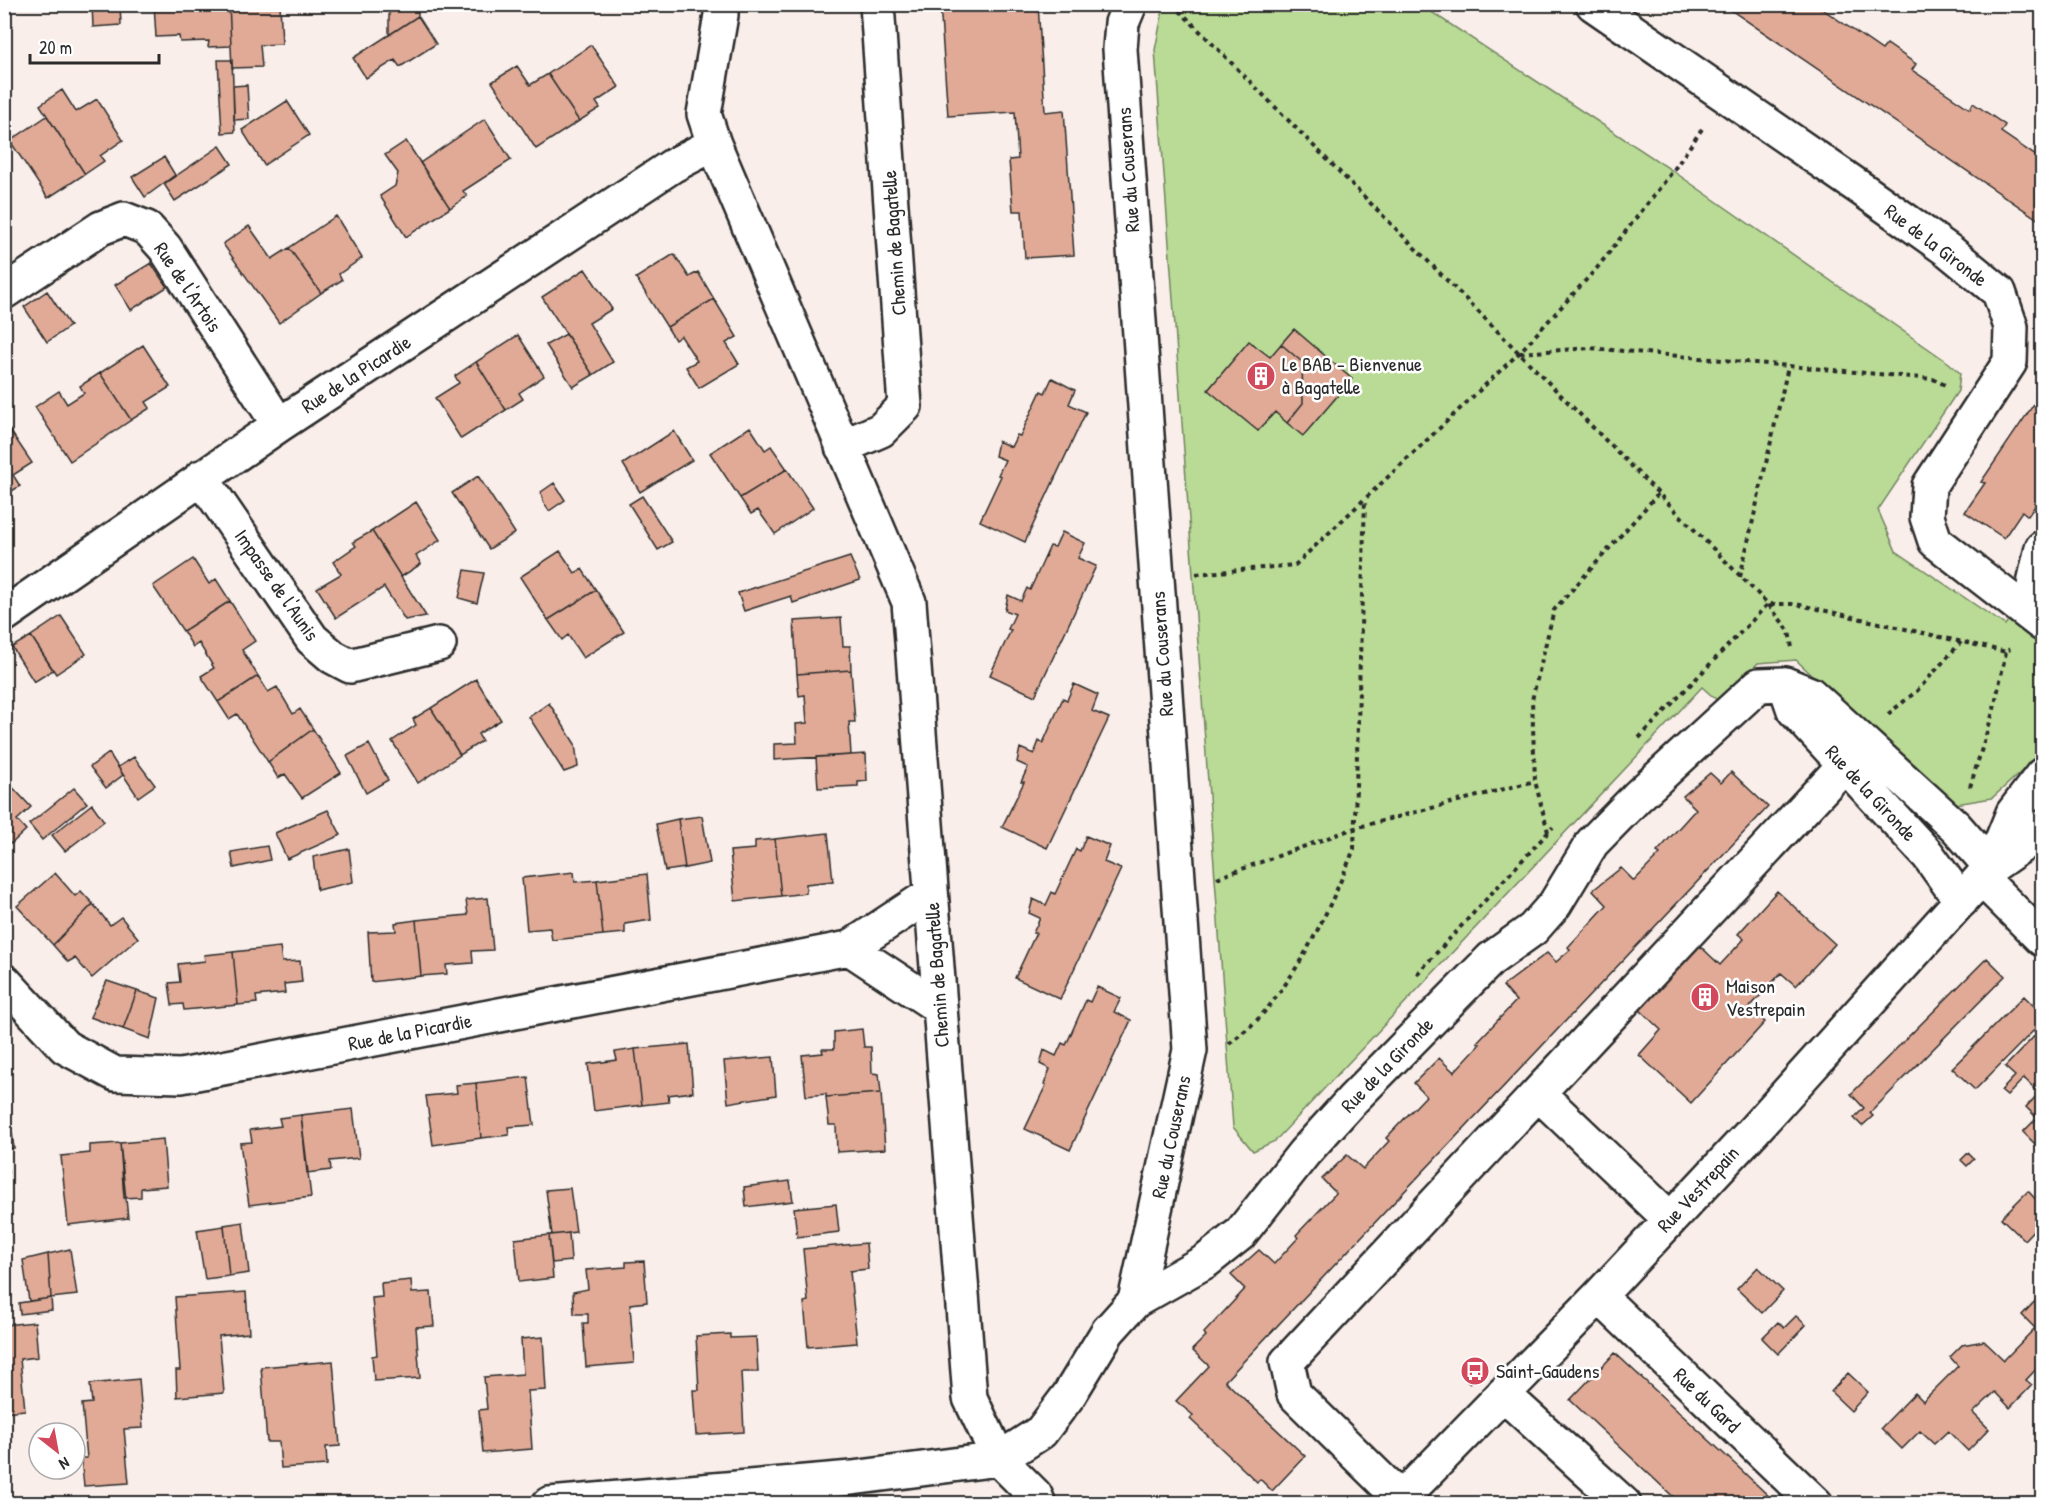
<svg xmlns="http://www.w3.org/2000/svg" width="2047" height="1508" viewBox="0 0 2047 1508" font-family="'Patrick Hand',sans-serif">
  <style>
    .green { fill: #b9db95; stroke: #728360; stroke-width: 1.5 }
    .building { fill: #e0aa96; stroke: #2b2b2b; stroke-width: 1.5 }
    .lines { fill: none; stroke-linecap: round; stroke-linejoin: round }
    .minor-casing { stroke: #2b2b2b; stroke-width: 38 }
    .path { stroke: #2b2b2b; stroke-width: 4; stroke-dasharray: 4.5 4.5; stroke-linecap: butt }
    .minor { stroke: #fff; stroke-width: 33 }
    .labels { text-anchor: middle; stroke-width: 5; stroke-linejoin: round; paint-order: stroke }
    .street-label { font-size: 20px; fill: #2b2b2b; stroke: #fff }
    .poi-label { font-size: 20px; fill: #2b2b2b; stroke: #fff; text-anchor: start }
  </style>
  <rect width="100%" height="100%" fill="#f9eeea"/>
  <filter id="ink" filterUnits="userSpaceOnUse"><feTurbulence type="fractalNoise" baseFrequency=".0167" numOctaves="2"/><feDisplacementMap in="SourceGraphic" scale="12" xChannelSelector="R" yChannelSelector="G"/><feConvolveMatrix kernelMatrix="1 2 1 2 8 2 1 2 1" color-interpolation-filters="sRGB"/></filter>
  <g filter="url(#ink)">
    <path class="green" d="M 1164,5 L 1421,5 L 1673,171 L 1949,363 L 1960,373 L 1958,391 L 1878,510 L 1896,551 L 2005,625 L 2012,615 L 2037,636 L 2042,645 L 2042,750 L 2041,754 L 1992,798 L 1950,805 L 1796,660 L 1758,663 L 1720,703 L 1702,687 L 1275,1141 L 1253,1151 L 1233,1127 L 1155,50 Z"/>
    <path class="building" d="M 92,4 L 120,4 L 121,25 L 93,27 Z
      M 154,4 L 229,4 L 231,46 L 208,47 L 209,41 L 180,42 L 179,36 L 156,37 Z
      M 229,4 L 280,4 L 282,44 L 260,45 L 262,67 L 232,68 Z
      M 389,4 L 418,4 L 418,16 L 389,35 Z
      M 940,4 L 1038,4 L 1045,112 L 1064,110 L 1074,255 L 1025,258 L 1022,211 L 1013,211 L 1009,160 L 1018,159 L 1015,112 L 948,116 Z
      M 1722,4 L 1815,4 L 1882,50 L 1887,44 L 1916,64 L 1912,70 L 1970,109 L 1973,103 L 2005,125 L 2001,132 L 2042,160 L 2042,222 Z
      M 418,16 L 436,44 L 400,67 L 395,60 L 366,78 L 353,58 Z
      M 591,45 L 619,87 L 596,102 L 600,108 L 579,121 L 548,74 Z
      M 218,60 L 232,60 L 235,132 L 222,133 Z
      M 517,66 L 530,85 L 548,74 L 579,121 L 536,149 L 492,82 Z
      M 247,85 L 249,119 L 234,120 L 233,86 Z
      M 62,90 L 76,112 L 97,99 L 123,140 L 100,156 L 104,161 L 85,174 L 40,105 Z
      M 287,101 L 309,135 L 264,165 L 242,130 Z
      M 47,116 L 85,174 L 48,198 L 10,141 Z
      M 485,119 L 511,160 L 463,191 L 467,196 L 450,208 L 420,163 Z
      M 406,141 L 450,208 L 406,237 L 380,196 L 395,186 L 398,173 L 385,155 Z
      M 220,146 L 232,164 L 175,201 L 164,184 Z
      M 164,157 L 175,175 L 145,197 L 132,177 Z
      M 336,216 L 362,258 L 339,274 L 342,280 L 321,293 L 289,248 Z
      M 249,226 L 272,259 L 289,248 L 321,293 L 279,323 L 223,244 Z
      M 674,254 L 689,277 L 698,272 L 714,299 L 667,327 L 636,278 Z
      M 151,263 L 167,287 L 131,310 L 115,285 Z
      M 585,269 L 612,309 L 589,323 L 613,362 L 593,375 L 542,297 Z
      M 47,291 L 70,326 L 47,342 L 24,307 Z
      M 714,299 L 737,337 L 726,343 L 739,364 L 699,388 L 686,367 L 697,361 L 681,336 L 675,340 L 667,327 Z
      M 1294,329 L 1352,379 L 1303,436 L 1287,423 L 1303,403 L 1302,362 L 1281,344 Z
      M 566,334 L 593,375 L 573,387 L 546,345 Z
      M 518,335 L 544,376 L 519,393 L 523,399 L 506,410 L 476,362 Z
      M 1249,341 L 1270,357 L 1281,344 L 1302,362 L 1303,403 L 1287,423 L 1275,412 L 1258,431 L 1208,390 Z
      M 143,345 L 170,387 L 146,402 L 150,408 L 131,420 L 100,373 Z
      M 476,362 L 506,410 L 461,439 L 435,398 L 459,383 L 455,376 Z
      M 100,373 L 131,420 L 70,461 L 35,407 L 59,391 L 67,404 L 84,393 L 80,386 Z
      M 1052,378 L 1075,390 L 1069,404 L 1086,412 L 1025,542 L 980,521 L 1001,476 L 998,475 L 1005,460 L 995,456 L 998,441 L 1011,447 L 1017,435 L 1020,436 L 1041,391 L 1045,393 Z
      M 2042,392 L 2042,496 L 2028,516 L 2022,511 L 2004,538 L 1965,512 L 1985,483 L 1981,482 Z
      M 5,423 L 32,463 L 13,475 L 20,486 L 4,496 Z
      M 750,427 L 765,450 L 771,446 L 787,469 L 740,498 L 710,453 Z
      M 674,431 L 692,460 L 640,492 L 623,464 Z
      M 787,469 L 813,508 L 775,534 L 758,510 L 751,514 L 740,498 Z
      M 478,476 L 515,533 L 489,549 L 452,493 Z
      M 554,483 L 565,500 L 549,511 L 543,502 L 541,492 Z
      M 642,496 L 672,542 L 658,550 L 629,504 Z
      M 416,502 L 440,540 L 416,556 L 421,564 L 401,577 L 372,531 Z
      M 372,531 L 401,577 L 426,616 L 405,620 L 384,587 L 336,618 L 317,588 L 341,574 L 333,562 L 356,546 L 353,542 Z
      M 1062,532 L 1085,543 L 1078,558 L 1096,566 L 1035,696 L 990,675 L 1011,630 L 1008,629 L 1015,614 L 1005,610 L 1008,595 L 1021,601 L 1027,588 L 1030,590 L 1050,546 L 1055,547 Z
      M 560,551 L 575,573 L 582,569 L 596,590 L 548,620 L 520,577 Z
      M 850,557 L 860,580 L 793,603 L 791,596 L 744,611 L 738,593 Z
      M 193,559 L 209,584 L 216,579 L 230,601 L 183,631 L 153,586 Z
      M 465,570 L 484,573 L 477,603 L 459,598 Z
      M 596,590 L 624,632 L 583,658 L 568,635 L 562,640 L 548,620 Z
      M 230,601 L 255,641 L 242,650 L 258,676 L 218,702 L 201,676 L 214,668 L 199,643 L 193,647 L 183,631 Z
      M 61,616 L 86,654 L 56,674 L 31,636 Z
      M 841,618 L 843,646 L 850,646 L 851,670 L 797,674 L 794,621 Z
      M 31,636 L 53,670 L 34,682 L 12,647 Z
      M 851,670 L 855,722 L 849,722 L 851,755 L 774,760 L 774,744 L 797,743 L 796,724 L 807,723 L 805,695 L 799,696 L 797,674 Z
      M 258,676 L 268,692 L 277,687 L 293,714 L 300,709 L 313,729 L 268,762 L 237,714 L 229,719 L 218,702 Z
      M 476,679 L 501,720 L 478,734 L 482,741 L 460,755 L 431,708 Z
      M 1074,684 L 1098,695 L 1092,711 L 1109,718 L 1047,848 L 1002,827 L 1024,782 L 1021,782 L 1028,767 L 1017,762 L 1020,748 L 1034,754 L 1039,741 L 1043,743 L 1063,698 L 1067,700 Z
      M 549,703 L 575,744 L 578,767 L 564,772 L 529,717 Z
      M 431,708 L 460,755 L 418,783 L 392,741 L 416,725 L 413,719 Z
      M 313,729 L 341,773 L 302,798 L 285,774 L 278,778 L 268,762 Z
      M 369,744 L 388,780 L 366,793 L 347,756 Z
      M 109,753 L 123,775 L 106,788 L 90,767 Z
      M 866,754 L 867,781 L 858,782 L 858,786 L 818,788 L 816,757 Z
      M 134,757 L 155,785 L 138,797 L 118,767 Z
      M 1731,772 L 1768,807 L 1225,1381 L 1305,1456 L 1272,1491 L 1260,1479 L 1257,1482 L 1190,1419 L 1193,1415 L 1176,1401 L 1209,1366 L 1192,1350 L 1206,1336 L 1204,1333 L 1245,1289 L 1231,1275 L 1259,1250 L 1274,1264 L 1298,1238 L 1296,1235 L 1336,1193 L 1322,1179 L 1347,1155 L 1363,1169 L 1389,1141 L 1386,1138 L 1426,1096 L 1414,1083 L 1439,1058 L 1454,1072 L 1480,1044 L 1477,1042 L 1516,1001 L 1503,986 L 1547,953 L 1556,962 L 1570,950 L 1568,947 L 1607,905 L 1593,890 L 1621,868 L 1634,881 L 1660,854 L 1657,852 L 1696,809 L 1683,796 L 1710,773 L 1721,783 Z
      M 4,778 L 31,807 L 17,820 L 26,830 L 11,844 L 4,838 Z
      M 74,788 L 87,803 L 42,840 L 29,824 Z
      M 92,804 L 104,821 L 65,851 L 52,835 Z
      M 328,810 L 341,835 L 287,859 L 275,833 Z
      M 702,816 L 710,863 L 685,868 L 678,819 Z
      M 678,819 L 685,868 L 665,871 L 656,824 Z
      M 828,833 L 833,881 L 806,884 L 806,893 L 781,896 L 775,839 Z
      M 1086,836 L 1110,846 L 1104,862 L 1121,869 L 1060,999 L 1015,978 L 1036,933 L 1033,933 L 1040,918 L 1029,913 L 1033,899 L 1046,905 L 1052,892 L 1055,894 L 1076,849 L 1080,851 Z
      M 775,839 L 781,896 L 735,901 L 730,851 L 755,849 L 755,841 Z
      M 267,846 L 270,860 L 234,868 L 231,852 Z
      M 349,849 L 353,882 L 317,890 L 313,857 Z
      M 574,872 L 575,882 L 597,880 L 603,935 L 552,940 L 550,928 L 527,930 L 522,878 Z
      M 55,873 L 75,896 L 81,891 L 93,904 L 53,945 L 17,906 Z
      M 647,874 L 651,920 L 625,924 L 625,933 L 603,935 L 597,880 Z
      M 1777,891 L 1835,944 L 1796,986 L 1781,973 L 1749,1008 L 1765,1022 L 1691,1103 L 1639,1055 L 1661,1030 L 1639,1009 L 1699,945 L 1720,965 L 1744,939 L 1738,934 Z
      M 488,898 L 493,950 L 472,951 L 473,963 L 446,965 L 447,974 L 421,976 L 416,920 L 468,915 L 466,900 Z
      M 93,904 L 110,925 L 121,917 L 138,938 L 92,978 L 75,958 L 68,962 L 53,945 Z
      M 416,920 L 421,976 L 371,982 L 368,932 L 396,931 L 395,923 Z
      M 280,947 L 282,962 L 300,961 L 302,982 L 284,984 L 285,993 L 256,996 L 257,1003 L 238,1005 L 233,952 Z
      M 233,952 L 238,1005 L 184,1010 L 183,1004 L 172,1005 L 169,983 L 180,982 L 178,964 L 205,961 L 204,955 Z
      M 1987,958 L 2005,976 L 1870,1113 L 1873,1116 L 1862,1126 L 1854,1118 L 1864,1108 L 1851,1094 Z
      M 107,981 L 137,991 L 123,1029 L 90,1017 Z
      M 1097,987 L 1121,998 L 1114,1012 L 1131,1020 L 1070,1150 L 1025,1129 L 1046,1085 L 1044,1084 L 1050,1069 L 1040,1064 L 1044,1050 L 1056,1056 L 1062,1043 L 1066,1045 L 1086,1000 L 1090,1002 Z
      M 137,991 L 159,998 L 150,1039 L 123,1029 Z
      M 2024,996 L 2042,1014 L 2042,1022 L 1975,1090 L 1952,1068 Z
      M 2042,1028 L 2042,1090 L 2039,1093 L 2024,1078 L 2007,1096 L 2001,1091 L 2015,1076 L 2005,1067 Z
      M 862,1029 L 864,1047 L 871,1047 L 872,1073 L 879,1074 L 881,1093 L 826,1097 L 826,1094 L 806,1096 L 802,1055 L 823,1053 L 822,1049 L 834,1049 L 834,1032 Z
      M 689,1044 L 693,1092 L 668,1095 L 669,1102 L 642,1105 L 635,1049 Z
      M 635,1049 L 642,1105 L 594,1111 L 588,1064 L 617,1060 L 615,1052 Z
      M 773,1057 L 776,1095 L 728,1103 L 724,1061 Z
      M 528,1077 L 534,1125 L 508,1127 L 509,1135 L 481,1138 L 476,1083 Z
      M 476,1083 L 481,1138 L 433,1145 L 426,1096 L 457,1093 L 456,1085 Z
      M 2042,1090 L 2042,1151 L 2023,1132 L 2037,1118 L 2026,1107 Z
      M 881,1093 L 885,1149 L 837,1152 L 836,1125 L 829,1125 L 826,1097 Z
      M 353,1109 L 359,1158 L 330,1161 L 331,1170 L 307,1173 L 301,1115 Z
      M 301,1115 L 311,1197 L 249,1205 L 240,1143 L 252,1142 L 250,1130 L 281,1126 L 279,1118 Z
      M 4,1133 L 12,1133 L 14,1148 L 5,1149 L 8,1174 L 4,1174 Z
      M 163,1139 L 167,1186 L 141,1188 L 141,1197 L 124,1198 L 120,1143 Z
      M 120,1143 L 128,1218 L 68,1225 L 61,1156 L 90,1153 L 90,1145 Z
      M 1968,1153 L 1974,1159 L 1967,1166 L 1961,1160 Z
      M 790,1181 L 793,1201 L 746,1207 L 744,1187 Z
      M 570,1188 L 576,1232 L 552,1235 L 546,1190 Z
      M 2028,1191 L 2042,1206 L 2042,1221 L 2024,1240 L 2001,1218 Z
      M 836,1204 L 839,1232 L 797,1237 L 794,1208 Z
      M 243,1222 L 249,1273 L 229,1276 L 224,1225 Z
      M 224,1226 L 229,1276 L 205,1279 L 197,1230 Z
      M 569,1233 L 571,1261 L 552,1263 L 549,1235 Z
      M 549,1235 L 553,1278 L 519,1282 L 515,1239 Z
      M 866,1243 L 868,1269 L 850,1271 L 857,1343 L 808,1347 L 804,1302 L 808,1301 L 803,1249 Z
      M 70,1249 L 77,1295 L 51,1298 L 48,1254 Z
      M 48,1254 L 51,1298 L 29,1301 L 23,1260 Z
      M 644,1261 L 647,1302 L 630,1304 L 634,1363 L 586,1367 L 583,1323 L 588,1323 L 588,1314 L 574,1314 L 573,1292 L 588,1289 L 586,1270 L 626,1267 L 626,1262 Z
      M 1758,1267 L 1783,1291 L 1762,1313 L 1737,1289 Z
      M 411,1280 L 412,1293 L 431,1292 L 434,1326 L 416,1327 L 420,1378 L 374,1381 L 372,1356 L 377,1355 L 372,1298 L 382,1297 L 381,1283 Z
      M 246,1292 L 249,1333 L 219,1336 L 224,1393 L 177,1397 L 176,1370 L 180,1370 L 175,1297 Z
      M 2040,1296 L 2042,1299 L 2042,1363 L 2026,1380 L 2032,1385 L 2010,1408 L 1995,1392 L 1973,1413 L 1989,1429 L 1968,1451 L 1948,1431 L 1934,1444 L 1920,1431 L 1902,1449 L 1881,1428 L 1915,1393 L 1923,1401 L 1958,1366 L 1950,1357 L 1962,1345 L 1984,1341 L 2004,1360 L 2035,1328 L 2022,1315 Z
      M 51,1298 L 52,1310 L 20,1314 L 19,1303 Z
      M 1796,1316 L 1806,1325 L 1778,1354 L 1762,1338 L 1778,1322 L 1784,1328 Z
      M 35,1322 L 38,1357 L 20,1359 L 25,1410 L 4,1412 L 4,1325 Z
      M 730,1334 L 730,1338 L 756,1337 L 758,1372 L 741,1372 L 744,1432 L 696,1435 L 693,1390 L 699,1390 L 696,1336 Z
      M 543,1337 L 546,1390 L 528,1391 L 532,1449 L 483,1453 L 479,1410 L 487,1409 L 484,1377 L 523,1374 L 521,1339 Z
      M 1615,1353 L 1737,1466 L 1777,1504 L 1681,1504 L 1570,1400 Z
      M 1480,1359 L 1487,1365 L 1470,1384 L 1463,1377 Z
      M 333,1361 L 340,1446 L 326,1447 L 327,1465 L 281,1468 L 279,1442 L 267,1442 L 261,1367 Z
      M 1848,1373 L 1868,1392 L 1851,1411 L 1831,1392 Z
      M 139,1379 L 143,1428 L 124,1429 L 129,1483 L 84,1486 L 81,1458 L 87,1458 L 82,1404 L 92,1403 L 90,1384 Z"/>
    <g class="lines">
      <g class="minor-casing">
        <path id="minor" d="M 721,4 L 721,15 L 704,114 L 714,144 L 909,602 L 970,1398 L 999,1459 L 1035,1495 L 1039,1504
          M 1130,4 L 1122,23 L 1120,49 L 1190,1050 L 1135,1301
          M 1593,4 L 1863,190 L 1949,251 L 1999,292 L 2011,327 L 2010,362 L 1929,486 L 1927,517 L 1935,541 L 2042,624
          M 4,292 L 101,228 L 124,219 L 147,228 L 165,248 L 279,425
          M 842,447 L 881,430 L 905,406 L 877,4
          M 201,477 L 312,639 L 333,657 L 350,666 L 439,644
          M 2031,613 L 2035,579 L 2042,548
          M 4,615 L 279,425 L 672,166 L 714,144
          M 1991,867 L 2013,813 L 2042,775
          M 1981,878 L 2042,939
          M 1961,901 L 1928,855 L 1794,710 L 1785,684 L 1810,694 L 1956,827 L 1991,867
          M 849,948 L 940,1008
          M 4,981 L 65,1047 L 115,1074 L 181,1076 L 849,948 L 931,894
          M 1539,1094 L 1670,1219
          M 1599,1296 L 1816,1504
          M 1503,1394 L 1624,1504
          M 1401,1499 L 1294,1394 L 1287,1362 L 1864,744
          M 549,1504 L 852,1478 L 999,1459 L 1041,1432 L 1069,1395 L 1108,1331 L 1135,1301 L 1206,1261 L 1240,1234 L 1304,1153 L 1353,1099 L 1491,959 L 1533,929 L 1555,904 L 1592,843 L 1637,797 L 1759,685 L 1785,684
          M 1396,1504 L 1599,1296 L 1755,1129 L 1991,867 L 2037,835 L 2042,828"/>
      </g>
      <path class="path" d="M 1173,4 L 1768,604 L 1789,631 L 1792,648
        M 1520,353 L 1590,348 L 1933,379 L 1947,386
        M 1196,574 L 1295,565 L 1519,353 L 1597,268 L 1673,171 L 1704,126
        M 1740,577 L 1788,367
        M 1888,714 L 1917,691 L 1961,642
        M 1639,738 L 1768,604 L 1796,604 L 2006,652 L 2010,649
        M 1970,787 L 1994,709 L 2006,652
        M 1548,832 L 1535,781 L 1532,700 L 1554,610 L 1658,494
        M 1217,878 L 1355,828 L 1535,781
        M 1417,974 L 1553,827
        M 1229,1044 C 1239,1035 1251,1027 1260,1017 C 1302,969 1330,908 1354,849 L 1365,500"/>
      <use href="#minor" class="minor"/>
    </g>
  </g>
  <defs>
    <g id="building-disc" transform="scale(1.5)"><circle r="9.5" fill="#d1495b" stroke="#fff"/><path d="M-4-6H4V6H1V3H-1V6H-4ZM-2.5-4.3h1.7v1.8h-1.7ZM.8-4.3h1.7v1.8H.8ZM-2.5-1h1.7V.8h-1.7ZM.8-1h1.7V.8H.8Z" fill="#fff"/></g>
    <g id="bus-disc" transform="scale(1.5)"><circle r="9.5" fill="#d1495b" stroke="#fff"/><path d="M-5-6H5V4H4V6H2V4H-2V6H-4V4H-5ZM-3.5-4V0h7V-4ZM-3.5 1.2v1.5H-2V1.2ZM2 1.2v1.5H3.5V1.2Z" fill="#fff"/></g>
  </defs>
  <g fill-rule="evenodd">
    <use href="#building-disc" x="1261" y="376"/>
    <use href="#building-disc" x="1705" y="997"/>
    <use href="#bus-disc" x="1475" y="1371"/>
  </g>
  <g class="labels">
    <g class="street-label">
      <text transform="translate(1128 170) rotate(-94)" y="7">Rue du Couserans</text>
      <text transform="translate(894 243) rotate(-94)" y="7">Chemin de Bagatelle</text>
      <text transform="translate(1936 245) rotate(37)" y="7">Rue de la Gironde</text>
      <text transform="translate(188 287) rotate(56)" y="7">Rue de l'Artois</text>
      <text transform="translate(356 374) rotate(-33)" y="7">Rue de la Picardie</text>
      <text transform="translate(277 585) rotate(55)" y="7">Impasse de l'Aunis</text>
      <text transform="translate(1162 654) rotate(-94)" y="7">Rue du Couserans</text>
      <text transform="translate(1871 793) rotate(47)" y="7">Rue de la Gironde</text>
      <text transform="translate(937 975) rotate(-94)" y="7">Chemin de Bagatelle</text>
      <text transform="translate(410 1032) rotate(-11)" y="7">Rue de la Picardie</text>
      <text transform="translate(1387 1065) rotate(-46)" y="7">Rue de la Gironde</text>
      <text transform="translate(1171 1137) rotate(-78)" y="7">Rue du Couserans</text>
      <text transform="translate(1698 1189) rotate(-47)" y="7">Rue Vestrepain</text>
      <text transform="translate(1707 1400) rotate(44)" y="7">Rue du Gard</text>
    </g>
    <g class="poi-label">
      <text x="1282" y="371">Le BAB - Bienvenue<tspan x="1282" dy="23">à Bagatelle</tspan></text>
      <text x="1726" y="993">Maison<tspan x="1726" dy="23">Vestrepain</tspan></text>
      <text x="1496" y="1378">Saint-Gaudens</text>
    </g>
  </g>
  <rect width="2047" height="1508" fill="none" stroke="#fff" stroke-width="24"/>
  <rect x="12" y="12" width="2023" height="1484" fill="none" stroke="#2b2b2b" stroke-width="2" filter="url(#ink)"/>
  <g transform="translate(57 1451) rotate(149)"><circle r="28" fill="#ffffff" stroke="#aaaaaa" stroke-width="1.5"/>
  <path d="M0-4.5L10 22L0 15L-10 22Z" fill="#d1495b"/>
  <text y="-9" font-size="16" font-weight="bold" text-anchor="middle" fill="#2b2b2b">N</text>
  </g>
  <path d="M30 54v9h129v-9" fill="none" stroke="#2b2b2b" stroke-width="3"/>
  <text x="39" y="54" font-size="18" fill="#2b2b2b" stroke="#ffffff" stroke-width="4.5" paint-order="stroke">20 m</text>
</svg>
